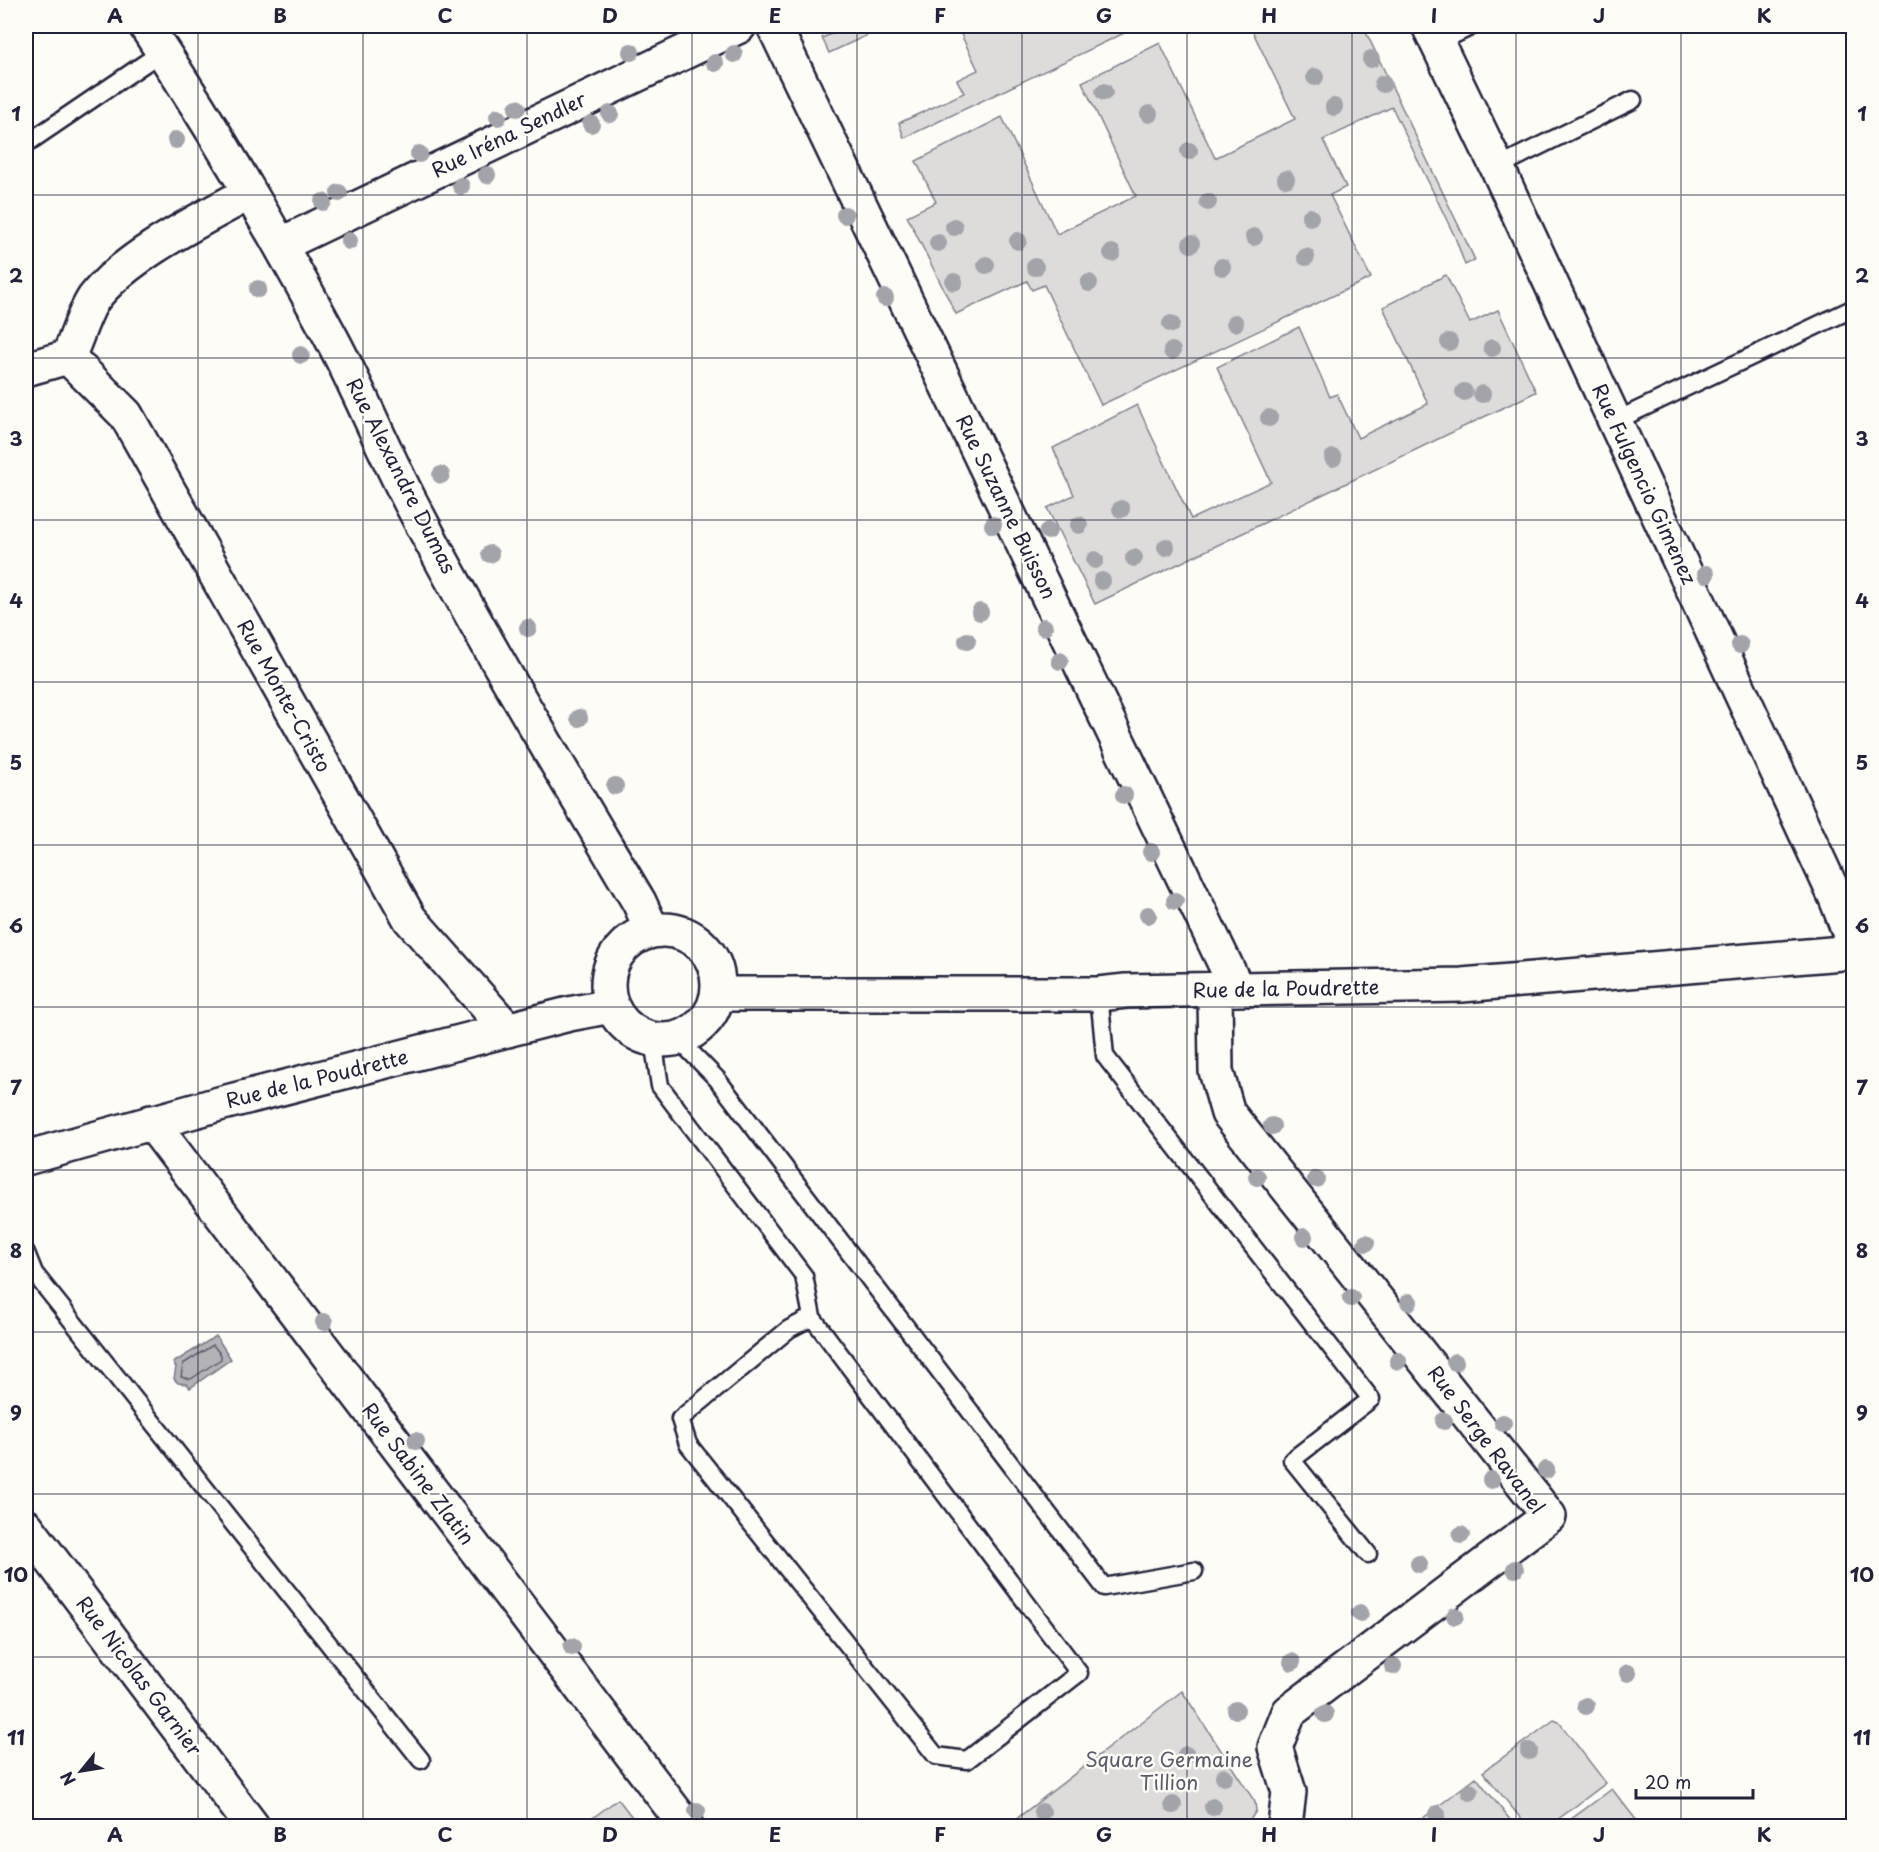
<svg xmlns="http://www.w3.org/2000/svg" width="1879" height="1852" viewBox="0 0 1879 1852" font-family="'Playpen Sans',sans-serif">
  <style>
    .green { fill: #dddcdb; stroke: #807f8b; stroke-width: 1.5 }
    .water { fill: #b2b2b7; stroke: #787885; stroke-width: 1.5 }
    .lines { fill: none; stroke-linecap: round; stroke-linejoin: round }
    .shore { stroke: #5c5c6d; stroke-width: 1.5 }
    .lane-casing { stroke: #22223b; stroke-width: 21 }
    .street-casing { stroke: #22223b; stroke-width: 38 }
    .lane { stroke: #fdfcf7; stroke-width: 16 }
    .street { stroke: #fdfcf7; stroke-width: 33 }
    .tree { fill: #a3a3aa }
    .grid { fill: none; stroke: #22223b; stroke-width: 1.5; stroke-opacity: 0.55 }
    .labels { text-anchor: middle; stroke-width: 5; stroke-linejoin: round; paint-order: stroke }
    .street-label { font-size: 20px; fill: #22223b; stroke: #fdfcf7 }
    .park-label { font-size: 20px; fill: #5a5a6b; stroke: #fdfcf7 }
    .neatline { fill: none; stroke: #22223b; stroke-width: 2 }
    .grid-label { font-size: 20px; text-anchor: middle; font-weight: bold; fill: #22223b }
  </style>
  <rect width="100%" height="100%" fill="#fdfcf7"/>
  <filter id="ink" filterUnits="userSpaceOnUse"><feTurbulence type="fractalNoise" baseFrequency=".0167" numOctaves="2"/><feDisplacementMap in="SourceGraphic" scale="12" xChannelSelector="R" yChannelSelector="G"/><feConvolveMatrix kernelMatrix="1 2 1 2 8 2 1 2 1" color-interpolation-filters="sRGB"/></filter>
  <g filter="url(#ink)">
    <path class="green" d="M 849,26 L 887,26 L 829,53 L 822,38 Z
      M 957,26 L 1139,26 L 904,138 L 899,123 L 964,93 L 957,80 L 978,70 Z
      M 1250,26 L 1302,26 L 1304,28 L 1309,26 L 1363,26 L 1475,260 L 1465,265 L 1455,237 L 1392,107 L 1323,140 L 1346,187 L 1330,195 L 1371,278 L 1101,405 L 1044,285 L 1032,290 L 1027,281 L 956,314 L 907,216 L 936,202 L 916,161 L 1002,117 L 1057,234 L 1136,196 L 1082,82 L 1160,43 L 1215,158 L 1295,119 Z
      M 1446,275 L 1470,323 L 1498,310 L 1536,392 L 1095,604 L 1047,508 L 1074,495 L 1053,448 L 1137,405 L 1191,519 L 1271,482 L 1217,367 L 1299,327 L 1330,397 L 1337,394 L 1358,438 L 1428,404 L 1383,307 Z
      M 1182,1691 L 1255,1802 L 1256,1811 L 1246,1826 L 1007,1826 Z
      M 1554,1720 L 1559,1722 L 1606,1783 L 1549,1826 L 1527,1826 L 1483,1772 Z
      M 1476,1777 L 1515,1826 L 1413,1826 Z
      M 1612,1789 L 1641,1826 L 1575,1826 L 1570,1820 Z
      M 618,1799 L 639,1826 L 582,1826 Z"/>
    <path class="water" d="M 216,1336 L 231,1359 L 190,1388 L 186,1384 L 178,1383 L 174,1379 L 176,1367 L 173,1363 Z"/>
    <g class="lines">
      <path class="shore" d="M 213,1345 L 221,1355 L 221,1359 L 191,1379 L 181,1377 L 183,1364 Z"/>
      <g class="lane-casing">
        <path id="lane" d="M 1437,43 L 1472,26
          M 26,144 L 163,51
          M 1497,167 L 1633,100
          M 1615,421 L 1854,308
          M 1099,994 L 1105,1056 L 1371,1399 L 1292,1460 L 1368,1554
          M 678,1039 L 717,1079 L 1104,1587 L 1194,1571
          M 653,1040 L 660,1086 L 804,1276 L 812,1317 L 1079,1673 L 967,1760 L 936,1756 L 688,1444 L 680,1419 L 789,1329 L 812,1317
          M 26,1253 L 34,1273 L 421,1760"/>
      </g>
      <g class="street-casing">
        <path id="street" d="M 146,26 C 211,124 271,226 327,330 C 358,386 381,446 411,503 C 482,639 561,770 639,902 L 652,930
          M 774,26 L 1237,989
          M 1429,26 L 1497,167 L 1836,898 L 1854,945
          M 280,245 L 739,26
          M 68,357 L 126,415 L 410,919 L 508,1030
          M 26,369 L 68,357 C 76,341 84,312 94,298 C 126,256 202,219 249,193
          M608 985a55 55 0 1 1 110 0a55 55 0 1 1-110 0Z
          M 1215,991 L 1216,1071 L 1228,1113 L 1549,1516 L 1289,1712 L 1275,1747 L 1289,1792 L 1285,1826
          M 718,994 L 1099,994 L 1126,991 L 1462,985 L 1854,952
          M 151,1122 L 686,1826
          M 26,1158 L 219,1104 L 569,1014 L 611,1006
          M 26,1526 L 252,1826"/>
      </g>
      <use href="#lane" class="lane"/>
      <use href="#street" class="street"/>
    </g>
    <g class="tree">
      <circle cx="631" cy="52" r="9"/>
      <circle cx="734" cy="54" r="9"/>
      <circle cx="1371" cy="59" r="9"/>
      <circle cx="715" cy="63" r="9"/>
      <circle cx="1315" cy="77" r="9"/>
      <circle cx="1383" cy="84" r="9"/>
      <circle cx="1104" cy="92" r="9"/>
      <circle cx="1334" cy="107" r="9"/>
      <circle cx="517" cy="108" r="9"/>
      <circle cx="610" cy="114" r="9"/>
      <circle cx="1149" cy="114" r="9"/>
      <circle cx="498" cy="117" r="9"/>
      <circle cx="591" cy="124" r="9"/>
      <circle cx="176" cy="140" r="9"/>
      <circle cx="1189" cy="151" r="9"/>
      <circle cx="419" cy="154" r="9"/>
      <circle cx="487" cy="175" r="9"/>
      <circle cx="1286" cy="179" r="9"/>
      <circle cx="461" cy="186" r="9"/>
      <circle cx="339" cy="193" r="9"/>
      <circle cx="323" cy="202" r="9"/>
      <circle cx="1208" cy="202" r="9"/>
      <circle cx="845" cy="215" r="9"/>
      <circle cx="1310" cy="217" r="9"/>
      <circle cx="954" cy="227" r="9"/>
      <circle cx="1254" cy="237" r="9"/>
      <circle cx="349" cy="241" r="9"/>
      <circle cx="1018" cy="241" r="9"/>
      <circle cx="938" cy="243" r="9"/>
      <circle cx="1191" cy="244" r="9"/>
      <circle cx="1112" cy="253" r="9"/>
      <circle cx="1306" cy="257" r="9"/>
      <circle cx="986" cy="265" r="9"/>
      <circle cx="1035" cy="267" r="9"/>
      <circle cx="1222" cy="267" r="9"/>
      <circle cx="954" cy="282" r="9"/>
      <circle cx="1089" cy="283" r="9"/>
      <circle cx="258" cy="289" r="9"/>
      <circle cx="885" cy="298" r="9"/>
      <circle cx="1235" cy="323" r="9"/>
      <circle cx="1171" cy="324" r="9"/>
      <circle cx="1449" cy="342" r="9"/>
      <circle cx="1492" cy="348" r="9"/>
      <circle cx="1172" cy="351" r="9"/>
      <circle cx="301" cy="355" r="9"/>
      <circle cx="1464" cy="392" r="9"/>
      <circle cx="1482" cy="394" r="9"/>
      <circle cx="1269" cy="418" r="9"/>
      <circle cx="1333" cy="458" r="9"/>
      <circle cx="441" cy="475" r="9"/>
      <circle cx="1121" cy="509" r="9"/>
      <circle cx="993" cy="525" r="9"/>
      <circle cx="1079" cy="525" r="9"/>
      <circle cx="1048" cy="531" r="9"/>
      <circle cx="1166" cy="547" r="9"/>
      <circle cx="490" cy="554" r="9"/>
      <circle cx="1134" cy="558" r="9"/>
      <circle cx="1095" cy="560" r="9"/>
      <circle cx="1706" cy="574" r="9"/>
      <circle cx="1102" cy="581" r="9"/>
      <circle cx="980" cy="612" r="9"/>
      <circle cx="1044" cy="627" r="9"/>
      <circle cx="528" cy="628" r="9"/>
      <circle cx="967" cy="641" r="9"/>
      <circle cx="1740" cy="645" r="9"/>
      <circle cx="1060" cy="661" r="9"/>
      <circle cx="579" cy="718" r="9"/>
      <circle cx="615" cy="786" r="9"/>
      <circle cx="1124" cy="795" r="9"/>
      <circle cx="1151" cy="852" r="9"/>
      <circle cx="1175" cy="901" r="9"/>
      <circle cx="1148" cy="915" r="9"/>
      <circle cx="1272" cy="1126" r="9"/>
      <circle cx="1257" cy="1177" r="9"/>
      <circle cx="1316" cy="1179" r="9"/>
      <circle cx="1304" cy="1237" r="9"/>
      <circle cx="1366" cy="1243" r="9"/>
      <circle cx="1351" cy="1298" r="9"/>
      <circle cx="1409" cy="1302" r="9"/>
      <circle cx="324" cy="1322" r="9"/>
      <circle cx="1398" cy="1361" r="9"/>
      <circle cx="1455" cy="1362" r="9"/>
      <circle cx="1444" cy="1421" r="9"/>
      <circle cx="1503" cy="1423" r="9"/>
      <circle cx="416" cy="1441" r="9"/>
      <circle cx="1546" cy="1470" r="9"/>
      <circle cx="1491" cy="1480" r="9"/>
      <circle cx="1461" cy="1535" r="9"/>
      <circle cx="1419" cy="1564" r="9"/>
      <circle cx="1515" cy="1569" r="9"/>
      <circle cx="1360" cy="1613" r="9"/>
      <circle cx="1455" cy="1616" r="9"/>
      <circle cx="572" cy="1647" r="9"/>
      <circle cx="1292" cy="1662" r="9"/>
      <circle cx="1393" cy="1666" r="9"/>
      <circle cx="1628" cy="1673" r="9"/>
      <circle cx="1586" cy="1706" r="9"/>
      <circle cx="1236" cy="1710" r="9"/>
      <circle cx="1325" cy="1714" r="9"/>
      <circle cx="1529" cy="1751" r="9"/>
      <circle cx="1186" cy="1755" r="9"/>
      <circle cx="1224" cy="1777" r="9"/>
      <circle cx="1470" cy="1792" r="9"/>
      <circle cx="1173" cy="1805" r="9"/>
      <circle cx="1213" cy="1807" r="9"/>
      <circle cx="697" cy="1811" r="9"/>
      <circle cx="1042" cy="1812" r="9"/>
      <circle cx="1437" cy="1814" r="9"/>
    </g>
  </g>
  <path class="grid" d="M 198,26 L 198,1826M 363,26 L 363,1826M 527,26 L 527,1826M 692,26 L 692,1826M 857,26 L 857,1826M 1022,26 L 1022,1826M 1187,26 L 1187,1826M 1352,26 L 1352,1826M 1516,26 L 1516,1826M 1681,26 L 1681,1826M 26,195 L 1854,195M 26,358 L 1854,358M 26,520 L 1854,520M 26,682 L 1854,682M 26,845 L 1854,845M 26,1007 L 1854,1007M 26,1170 L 1854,1170M 26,1332 L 1854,1332M 26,1494 L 1854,1494M 26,1657 L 1854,1657"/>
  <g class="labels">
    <g class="street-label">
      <text transform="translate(509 135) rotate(-26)" y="7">Rue Iréna Sendler</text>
      <text transform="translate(401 476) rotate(63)" y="7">Rue Alexandre Dumas</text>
      <text transform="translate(1644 484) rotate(65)" y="7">Rue Fulgencio Gimenez</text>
      <text transform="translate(1006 507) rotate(64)" y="7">Rue Suzanne Buisson</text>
      <text transform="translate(284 696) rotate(61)" y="7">Rue Monte-Cristo</text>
      <text transform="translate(1286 989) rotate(-1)" y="7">Rue de la Poudrette</text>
      <text transform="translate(317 1079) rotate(-14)" y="7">Rue de la Poudrette</text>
      <text transform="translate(1486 1440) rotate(53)" y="7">Rue Serge Ravanel</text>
      <text transform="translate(418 1474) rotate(53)" y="7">Rue Sabine Zlatin</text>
      <text transform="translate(139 1676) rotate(53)" y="7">Rue Nicolas Garnier</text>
    </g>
    <g class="park-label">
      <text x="1169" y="1767">Square Germaine<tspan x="1169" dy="23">Tillion</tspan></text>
    </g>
  </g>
  <rect width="1879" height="1852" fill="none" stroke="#fdfcf7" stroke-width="66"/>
  <g transform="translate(81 1771) rotate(240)" stroke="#fdfcf7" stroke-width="4.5" paint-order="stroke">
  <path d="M0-4.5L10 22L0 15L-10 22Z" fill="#22223b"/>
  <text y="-9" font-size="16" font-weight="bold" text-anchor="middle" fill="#22223b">N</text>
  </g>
  <path d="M1636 1789v9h117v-9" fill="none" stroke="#22223b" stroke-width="3"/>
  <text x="1645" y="1789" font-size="18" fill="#22223b" stroke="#fdfcf7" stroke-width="4.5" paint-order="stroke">20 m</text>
  <rect x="33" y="33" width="1813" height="1786" class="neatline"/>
  <g class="grid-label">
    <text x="115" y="23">A</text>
    <text x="280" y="23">B</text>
    <text x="445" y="23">C</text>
    <text x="610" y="23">D</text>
    <text x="775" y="23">E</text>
    <text x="940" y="23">F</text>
    <text x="1104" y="23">G</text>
    <text x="1269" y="23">H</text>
    <text x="1434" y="23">I</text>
    <text x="1599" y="23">J</text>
    <text x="1764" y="23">K</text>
    <text x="16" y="121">1</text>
    <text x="1862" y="121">1</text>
    <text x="16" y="283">2</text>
    <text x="1862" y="283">2</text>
    <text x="16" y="446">3</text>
    <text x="1862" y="446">3</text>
    <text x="16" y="608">4</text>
    <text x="1862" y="608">4</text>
    <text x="16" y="770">5</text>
    <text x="1862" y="770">5</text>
    <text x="16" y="933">6</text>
    <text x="1862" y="933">6</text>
    <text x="16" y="1095">7</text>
    <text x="1862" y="1095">7</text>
    <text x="16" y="1258">8</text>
    <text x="1862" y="1258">8</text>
    <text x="16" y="1420">9</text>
    <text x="1862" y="1420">9</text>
    <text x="16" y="1582">10</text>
    <text x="1862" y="1582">10</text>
    <text x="16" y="1745">11</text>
    <text x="1862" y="1745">11</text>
    <text x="115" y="1842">A</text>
    <text x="280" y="1842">B</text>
    <text x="445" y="1842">C</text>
    <text x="610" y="1842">D</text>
    <text x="775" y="1842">E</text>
    <text x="940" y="1842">F</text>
    <text x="1104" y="1842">G</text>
    <text x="1269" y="1842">H</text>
    <text x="1434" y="1842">I</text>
    <text x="1599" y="1842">J</text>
    <text x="1764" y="1842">K</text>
  </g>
</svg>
